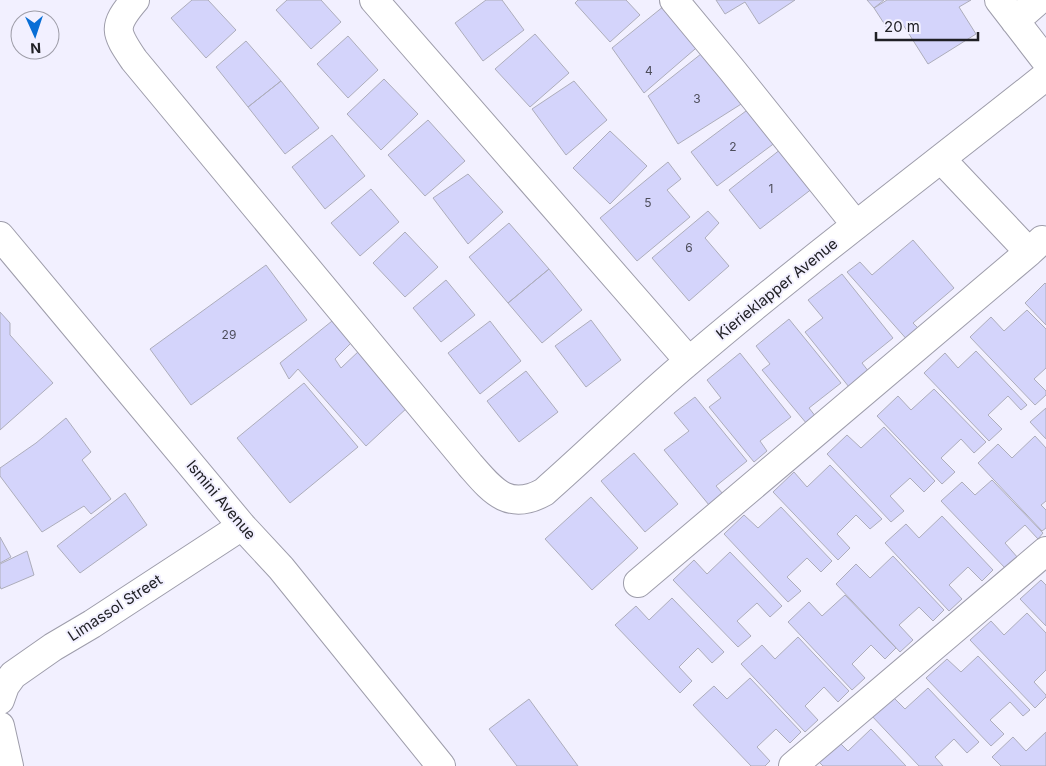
<svg xmlns="http://www.w3.org/2000/svg" width="1046" height="766" viewBox="0 0 1046 766" font-family="Inter,sans-serif">
  <style>
    .building { fill: #d4d4fb; stroke: #adadbb }
    .lines { fill: none; stroke-linecap: round; stroke-linejoin: round }
    .street-casing { stroke: #9e9dab; stroke-width: 30 }
    .street { stroke: #fff; stroke-width: 28 }
    .labels { text-anchor: middle; stroke-width: 4; stroke-linejoin: round; paint-order: stroke }
    .number-label { font-size: 12px; fill: #4d4d5a }
    .street-label { font-size: 15px; fill: #202025; stroke: #f2f0ff }
  </style>
  <rect width="100%" height="100%" fill="#f2f0ff"/>
  <path class="building" d="M 192,0 L 208,0 L 236,30 L 206,58 L 171,18 Z
    M 287,0 L 321,0 L 341,22 L 311,49 L 276,10 Z
    M 486,0 L 502,0 L 524,30 L 483,61 L 455,23 Z
    M 578,0 L 626,0 L 640,15 L 610,42 L 575,3 Z
    M 716,0 L 795,0 L 759,24 L 745,2 L 725,14 Z
    M 867,0 L 884,0 L 874,8 Z
    M 887,0 L 971,0 L 959,7 L 976,34 L 928,64 L 902,23 L 889,31 L 874,8 Z
    M 664,6 L 702,43 L 644,93 L 612,48 Z
    M 535,34 L 569,73 L 530,107 L 495,69 Z
    M 348,36 L 378,70 L 348,98 L 317,64 Z
    M 246,41 L 281,81 L 248,107 L 216,67 Z
    M 706,50 L 746,101 L 678,144 L 648,96 Z
    M 384,79 L 418,114 L 381,150 L 347,114 Z
    M 281,81 L 319,128 L 285,154 L 248,107 Z
    M 574,81 L 607,120 L 566,155 L 532,109 Z
    M 750,108 L 776,142 L 717,186 L 691,152 Z
    M 428,120 L 465,161 L 425,196 L 388,155 Z
    M 610,131 L 647,166 L 610,204 L 573,168 Z
    M 332,135 L 365,176 L 325,209 L 292,167 Z
    M 781,149 L 813,188 L 760,229 L 729,190 Z
    M 668,162 L 681,179 L 667,190 L 690,217 L 637,261 L 600,218 Z
    M 468,174 L 503,212 L 468,244 L 433,198 Z
    M 371,189 L 399,222 L 360,256 L 331,223 Z
    M 708,211 L 719,223 L 705,238 L 729,266 L 689,301 L 652,258 Z
    M 509,223 L 549,269 L 508,303 L 469,257 Z
    M 405,232 L 438,267 L 405,297 L 373,263 Z
    M 913,240 L 954,288 L 913,323 L 922,332 L 910,343 L 847,272 L 860,262 L 872,275 Z
    M 266,265 L 307,320 L 191,405 L 150,349 Z
    M 549,269 L 582,310 L 542,343 L 508,303 Z
    M 842,274 L 893,338 L 862,363 L 869,372 L 849,387 L 805,332 L 823,318 L 808,300 Z
    M 446,280 L 475,315 L 441,342 L 413,308 Z
    M 1045,283 L 1046,284 L 1046,325 L 1025,303 Z
    M 1027,310 L 1046,329 L 1046,368 L 1034,379 L 1046,391 L 1046,395 L 1035,405 L 970,337 L 991,317 L 1004,331 Z
    M 0,312 L 10,323 L 10,335 L 53,383 L 0,430 Z
    M 337,317 L 355,339 L 335,359 L 341,368 L 360,350 L 408,407 L 366,446 L 298,369 L 289,379 L 280,363 Z
    M 789,319 L 841,383 L 809,408 L 816,417 L 807,424 L 762,370 L 770,364 L 756,346 Z
    M 591,320 L 621,360 L 586,387 L 555,346 Z
    M 490,321 L 521,361 L 480,394 L 448,353 Z
    M 976,351 L 1027,405 L 1021,410 L 1008,396 L 988,415 L 1002,429 L 989,441 L 924,373 L 945,353 L 958,368 Z
    M 740,353 L 791,417 L 760,441 L 767,451 L 754,462 L 709,407 L 721,398 L 707,380 Z
    M 526,371 L 558,412 L 519,442 L 487,401 Z
    M 304,383 L 358,447 L 290,503 L 237,438 Z
    M 934,389 L 986,442 L 974,453 L 961,439 L 941,458 L 955,472 L 942,484 L 877,416 L 898,396 L 911,410 Z
    M 695,397 L 747,461 L 716,486 L 723,494 L 709,505 L 664,450 L 689,431 L 674,413 Z
    M 1046,408 L 1046,439 L 1030,422 Z
    M 66,418 L 91,452 L 82,460 L 111,499 L 91,514 L 84,506 L 42,532 L 0,476 L 0,468 L 36,443 Z
    M 884,427 L 935,481 L 924,492 L 910,478 L 890,496 L 904,511 L 891,522 L 827,454 L 847,435 L 861,448 Z
    M 1035,436 L 1046,448 L 1046,501 L 1041,505 L 1046,510 L 1046,528 L 1042,531 L 978,463 L 998,444 L 1012,458 Z
    M 634,453 L 678,504 L 645,532 L 601,481 Z
    M 830,465 L 882,519 L 870,529 L 856,515 L 837,534 L 850,548 L 838,560 L 773,492 L 794,472 L 807,487 Z
    M 992,480 L 1043,533 L 1038,539 L 1025,525 L 1005,543 L 1018,558 L 1006,569 L 941,501 L 962,482 L 975,495 Z
    M 125,493 L 147,525 L 80,573 L 57,546 Z
    M 591,497 L 638,548 L 592,590 L 545,539 Z
    M 781,507 L 832,561 L 821,572 L 807,558 L 787,577 L 801,591 L 788,602 L 724,534 L 744,515 L 758,528 Z
    M 942,516 L 993,570 L 982,581 L 968,567 L 949,585 L 962,599 L 949,611 L 885,543 L 906,524 L 919,538 Z
    M 0,537 L 11,557 L 0,563 Z
    M 27,551 L 34,575 L 1,589 L 0,586 L 0,564 Z
    M 730,552 L 782,606 L 770,617 L 757,603 L 737,621 L 751,636 L 738,647 L 673,580 L 694,560 L 707,574 Z
    M 893,556 L 944,610 L 933,621 L 919,607 L 899,625 L 913,640 L 900,652 L 836,584 L 856,564 L 870,578 Z
    M 1041,580 L 1046,585 L 1046,626 L 1020,599 Z
    M 845,595 L 896,648 L 885,659 L 871,645 L 852,664 L 865,678 L 852,690 L 788,622 L 809,602 L 822,616 Z
    M 672,598 L 724,652 L 712,663 L 698,648 L 679,667 L 692,681 L 680,693 L 615,625 L 636,606 L 649,620 Z
    M 1027,613 L 1046,633 L 1046,670 L 1034,682 L 1046,695 L 1046,697 L 1035,708 L 970,640 L 991,621 L 1004,635 Z
    M 798,637 L 849,691 L 838,702 L 824,687 L 805,706 L 818,720 L 805,732 L 741,664 L 762,645 L 775,659 Z
    M 978,656 L 1030,710 L 1023,716 L 1010,702 L 990,720 L 1004,734 L 991,746 L 926,678 L 947,659 L 961,672 Z
    M 750,678 L 801,732 L 790,743 L 776,729 L 757,747 L 770,761 L 765,766 L 751,766 L 693,705 L 714,686 L 727,699 Z
    M 928,688 L 979,742 L 967,753 L 954,739 L 935,757 L 943,766 L 919,766 L 871,715 L 892,696 L 905,709 Z
    M 529,699 L 578,766 L 517,766 L 489,729 Z
    M 871,729 L 906,766 L 823,766 L 814,757 L 834,737 L 848,751 Z
    M 1046,732 L 1046,766 L 1001,766 L 992,757 L 1013,737 L 1026,751 Z"/>
  <g class="lines">
    <g class="street-casing">
      <path id="street" d="M 135,0 C 112,27 115,32 134,60 L 470,465 C 492,490 508,512 544,492 C 593,449 639,403 689,361 C 805,262 927,171 1046,76
        M 374,0 L 689,361
        M 674,0 L 732,70 L 856,225
        M 999,0 L 1046,61
        M 1015,21 L 1039,0
        M 942,160 L 1029,252 L 1042,240
        M 0,236 L 242,526 L 281,568 L 441,766
        M 638,583 L 1029,252
        M 0,700 L 5,686 L 13,675 L 53,647 L 92,624 L 242,526
        M 0,726 L 9,766
        M 793,766 L 1046,551"/>
    </g>
    <use href="#street" class="street"/>
  </g>
  <g class="labels">
    <g class="number-label">
      <text x="649" y="75">4</text>
      <text x="697" y="103">3</text>
      <text x="733" y="151">2</text>
      <text x="771" y="193">1</text>
      <text x="648" y="207">5</text>
      <text x="689" y="252">6</text>
      <text x="229" y="339">29</text>
    </g>
    <g class="street-label">
      <text transform="translate(777 289) rotate(-39)" y="5">Kierieklapper Avenue</text>
      <text transform="translate(221 500) rotate(50)" y="5">Ismini Avenue</text>
      <text transform="translate(115 608) rotate(-33)" y="5">Limassol Street</text>
    </g>
  </g>
  <g transform="translate(35 35) rotate(177)"><circle r="24" fill="#f2f0ff" stroke="#9e9da8"/>
  <path d="M0-4L9 19L0 12L-9 19Z" fill="#086ed6"/>
  <text y="-8" font-size="14" font-weight="bold" text-anchor="middle" fill="#202025">N</text>
  </g>
  <path d="M876 32v8h102v-8" fill="none" stroke="#202025" stroke-width="2.5"/>
  <text x="884" y="32" font-size="15" fill="#202025" stroke="#f2f0ff" stroke-width="4" paint-order="stroke">20 m</text>
</svg>
